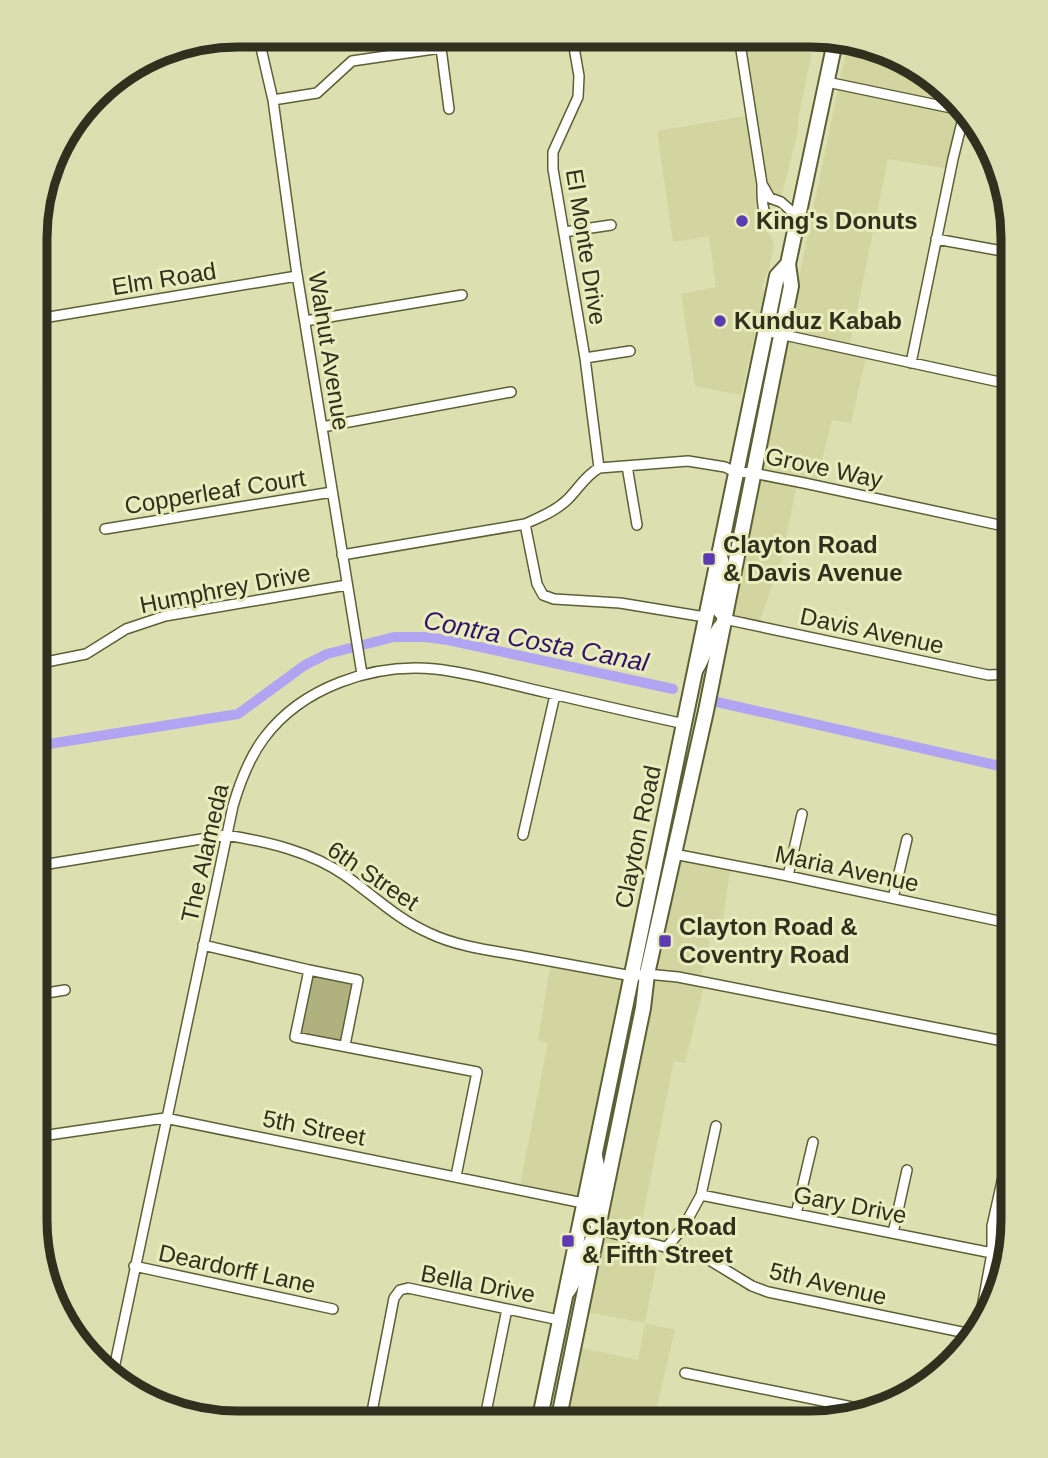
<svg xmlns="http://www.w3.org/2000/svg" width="1048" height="1458" viewBox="0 0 1048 1458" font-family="Arial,sans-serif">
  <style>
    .built { fill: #d2d59f }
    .green { fill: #afb17e }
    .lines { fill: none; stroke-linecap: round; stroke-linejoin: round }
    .canal { stroke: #b1a5f3; stroke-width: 10 }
    .street-casing { stroke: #5d5f35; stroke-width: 12 }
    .primary-casing { stroke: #5d5f35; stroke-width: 18 }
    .street { stroke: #fff; stroke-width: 9 }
    .primary { stroke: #fff; stroke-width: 14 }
    .poi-dot { fill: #5c3ab2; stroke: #e9ecbd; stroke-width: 2.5 }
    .labels { text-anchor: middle; stroke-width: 6; stroke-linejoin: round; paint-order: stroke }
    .poi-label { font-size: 24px; font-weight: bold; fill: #2f301e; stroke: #e9ecbd; text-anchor: start }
    .street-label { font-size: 24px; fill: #2f301e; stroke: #e9ecbd }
    .water-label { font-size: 26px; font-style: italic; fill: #31126b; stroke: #e9ecbd }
    .rim { fill: none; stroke: #2f301e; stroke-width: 9 }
  </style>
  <rect width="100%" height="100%" fill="#dcdfb0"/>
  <path class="built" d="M 739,37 L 815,37 L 798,120 L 798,131 L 780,202 L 763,186 L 771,223 L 765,230 L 772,238 L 774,246 L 769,270 L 765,278 L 762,289 L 765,290 L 741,395 L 695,386 L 681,294 L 716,287 L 709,236 L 673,242 L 657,131 L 751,115 Z
    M 848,41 L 933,77 L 955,103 L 954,108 L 961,110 L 968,119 L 950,169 L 888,159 L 849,349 L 867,353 L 851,423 L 832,420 L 816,485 L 797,482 L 783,555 L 758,626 L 724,619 L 797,287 Z
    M 674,854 L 731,865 L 722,926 L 711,935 L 700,981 L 705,982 L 685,1063 L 674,1061 L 638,1240 L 660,1246 L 645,1323 L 675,1330 L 655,1414 L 688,1420 L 688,1423 L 558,1422 L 573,1346 L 638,1360 L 645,1323 L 580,1311 Z
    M 551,961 L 632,976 L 583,1203 L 519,1190 L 548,1043 L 538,1040 Z"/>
  <path class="green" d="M 309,970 L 358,980 L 345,1045 L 295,1037 Z"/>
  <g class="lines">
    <path class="canal" d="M 717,702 L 1013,769
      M 36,746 L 238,714 L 305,665 L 327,654 L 394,637 L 425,637 L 448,640 L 673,689"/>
    <g class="street-casing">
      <path id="street" d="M 258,35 L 273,100 L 296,268 L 362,674
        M 572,36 L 579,76 L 578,97 L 553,152 L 553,169 L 585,358 L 599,468
        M 739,37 L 762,184
        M 827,82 L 961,110
        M 273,100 L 317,93 L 352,61 L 441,48 L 449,109
        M 762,184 L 770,198 L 781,202 L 798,217 L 776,226 C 761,216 762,201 762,184 Z
        M 564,232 L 611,225
        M 936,239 L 1013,253
        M 37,319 L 297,276
        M 305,321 L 462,295
        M 766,331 L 1004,383
        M 585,358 L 630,351
        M 911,363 L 953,159 L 964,114
        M 322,427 L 511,392
        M 627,466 L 637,525
        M 525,524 L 537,584 L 543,595 L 554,599 L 620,603 L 705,617
        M 105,529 L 332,492
        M 722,554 L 726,570 L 717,611 L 724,619
        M 342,555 L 525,524 C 540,517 556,511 568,499 C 579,488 585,476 599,468 L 688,461 L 725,467 L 735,472 L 753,473 L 804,483 L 1013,528
        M 724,619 L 988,675 L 1013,674
        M 36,664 L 86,654 L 126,629 L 165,616 L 347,585
        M 697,672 C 711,652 706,638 723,620
        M 523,835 L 555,695
        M 674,854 L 788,876 L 1013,924
        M 36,866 L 226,835 C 268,842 310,851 346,876 C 374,896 397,919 429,933 C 456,946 487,950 517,955 C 555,962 593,969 632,976 L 647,974 L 678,977 L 1013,1043
        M 788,876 L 802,814
        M 893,898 L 907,839
        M 1005,922 L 1013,889
        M 203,945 L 309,970 L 295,1037 L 477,1072 L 456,1176
        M 309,970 L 358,980 L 345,1045
        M 35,995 L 65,990
        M 35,1137 L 165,1118 L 583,1203
        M 701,1195 L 992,1253
        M 796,1214 L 813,1142
        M 597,1229 L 706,1258 L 752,1286 L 768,1292 L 976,1335
        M 597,1229 L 590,1215 L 600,1168 L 597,1154
        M 893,1233 L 907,1170
        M 666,1248 L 683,1228 L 701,1195 L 716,1126
        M 134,1266 L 333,1309
        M 567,1296 C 584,1277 578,1250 596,1231
        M 977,1335 L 992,1253 L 992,1226 L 1013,1132
        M 685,1373 L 867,1410
        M 112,1378 L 233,806 C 240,782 249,758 264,738 C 302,687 373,663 435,669 C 472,673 508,684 544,692 C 591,703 638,714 685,724
        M 370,1422 L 394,1298 L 400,1290 L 408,1288 L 559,1320
        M 484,1422 L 507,1309"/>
    </g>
    <g class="primary-casing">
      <path id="primary" d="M 539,1422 L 777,276 L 788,264
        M 558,1422 L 643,1008 L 647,974 L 706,711 L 791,286 L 788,264 L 836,37"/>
    </g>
    <use href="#street" class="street"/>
    <use href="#primary" class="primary"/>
  </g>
  <g class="poi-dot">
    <circle cx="742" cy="221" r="7"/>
    <circle cx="720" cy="321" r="7"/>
    <rect x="702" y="552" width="14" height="14" rx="3.5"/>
    <rect x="658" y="934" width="14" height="14" rx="3.5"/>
    <rect x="561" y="1234" width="14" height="14" rx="3.5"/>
  </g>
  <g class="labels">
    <g class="poi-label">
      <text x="756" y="229">King's Donuts</text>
      <text x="734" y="329">Kunduz Kabab</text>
      <text x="723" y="553">Clayton Road<tspan x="723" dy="28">&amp; Davis Avenue</tspan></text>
      <text x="679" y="935">Clayton Road &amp;<tspan x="679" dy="28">Coventry Road</tspan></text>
      <text x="582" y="1235">Clayton Road<tspan x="582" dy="28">&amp; Fifth Street</tspan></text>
    </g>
    <g class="street-label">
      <text transform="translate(586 247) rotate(81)" y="8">El Monte Drive</text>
      <text transform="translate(164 279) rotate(-9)" y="8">Elm Road</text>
      <text transform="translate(329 351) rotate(81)" y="8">Walnut Avenue</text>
      <text transform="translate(824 468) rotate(12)" y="8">Grove Way</text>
      <text transform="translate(215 492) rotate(-9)" y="8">Copperleaf Court</text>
      <text transform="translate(225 589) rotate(-11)" y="8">Humphrey Drive</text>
      <text transform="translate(872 631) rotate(12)" y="8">Davis Avenue</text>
      <text transform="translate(638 837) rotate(-78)" y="8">Clayton Road</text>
      <text transform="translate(205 853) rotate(-77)" y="8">The Alameda</text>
      <text transform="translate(847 869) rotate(12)" y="8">Maria Avenue</text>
      <text transform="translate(373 876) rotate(34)" y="8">6th Street</text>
      <text transform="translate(314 1128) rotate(11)" y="8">5th Street</text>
      <text transform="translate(850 1205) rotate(11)" y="8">Gary Drive</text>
      <text transform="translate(237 1269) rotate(12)" y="8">Deardorff Lane</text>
      <text transform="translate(478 1284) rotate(11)" y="8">Bella Drive</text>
      <text transform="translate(828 1284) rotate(13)" y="8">5th Avenue</text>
    </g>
    <g class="water-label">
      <text transform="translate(536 641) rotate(11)" y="9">Contra Costa Canal</text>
    </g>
  </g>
  <path d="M0 0H1048V1458H0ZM238 47H810A191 191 0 0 1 1001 238V1220A191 191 0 0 1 810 1411H238A191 191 0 0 1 47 1220V238A191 191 0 0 1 238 47Z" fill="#daddb0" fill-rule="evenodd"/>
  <path class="rim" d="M238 47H810A191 191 0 0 1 1001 238V1220A191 191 0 0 1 810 1411H238A191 191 0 0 1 47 1220V238A191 191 0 0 1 238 47Z"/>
</svg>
